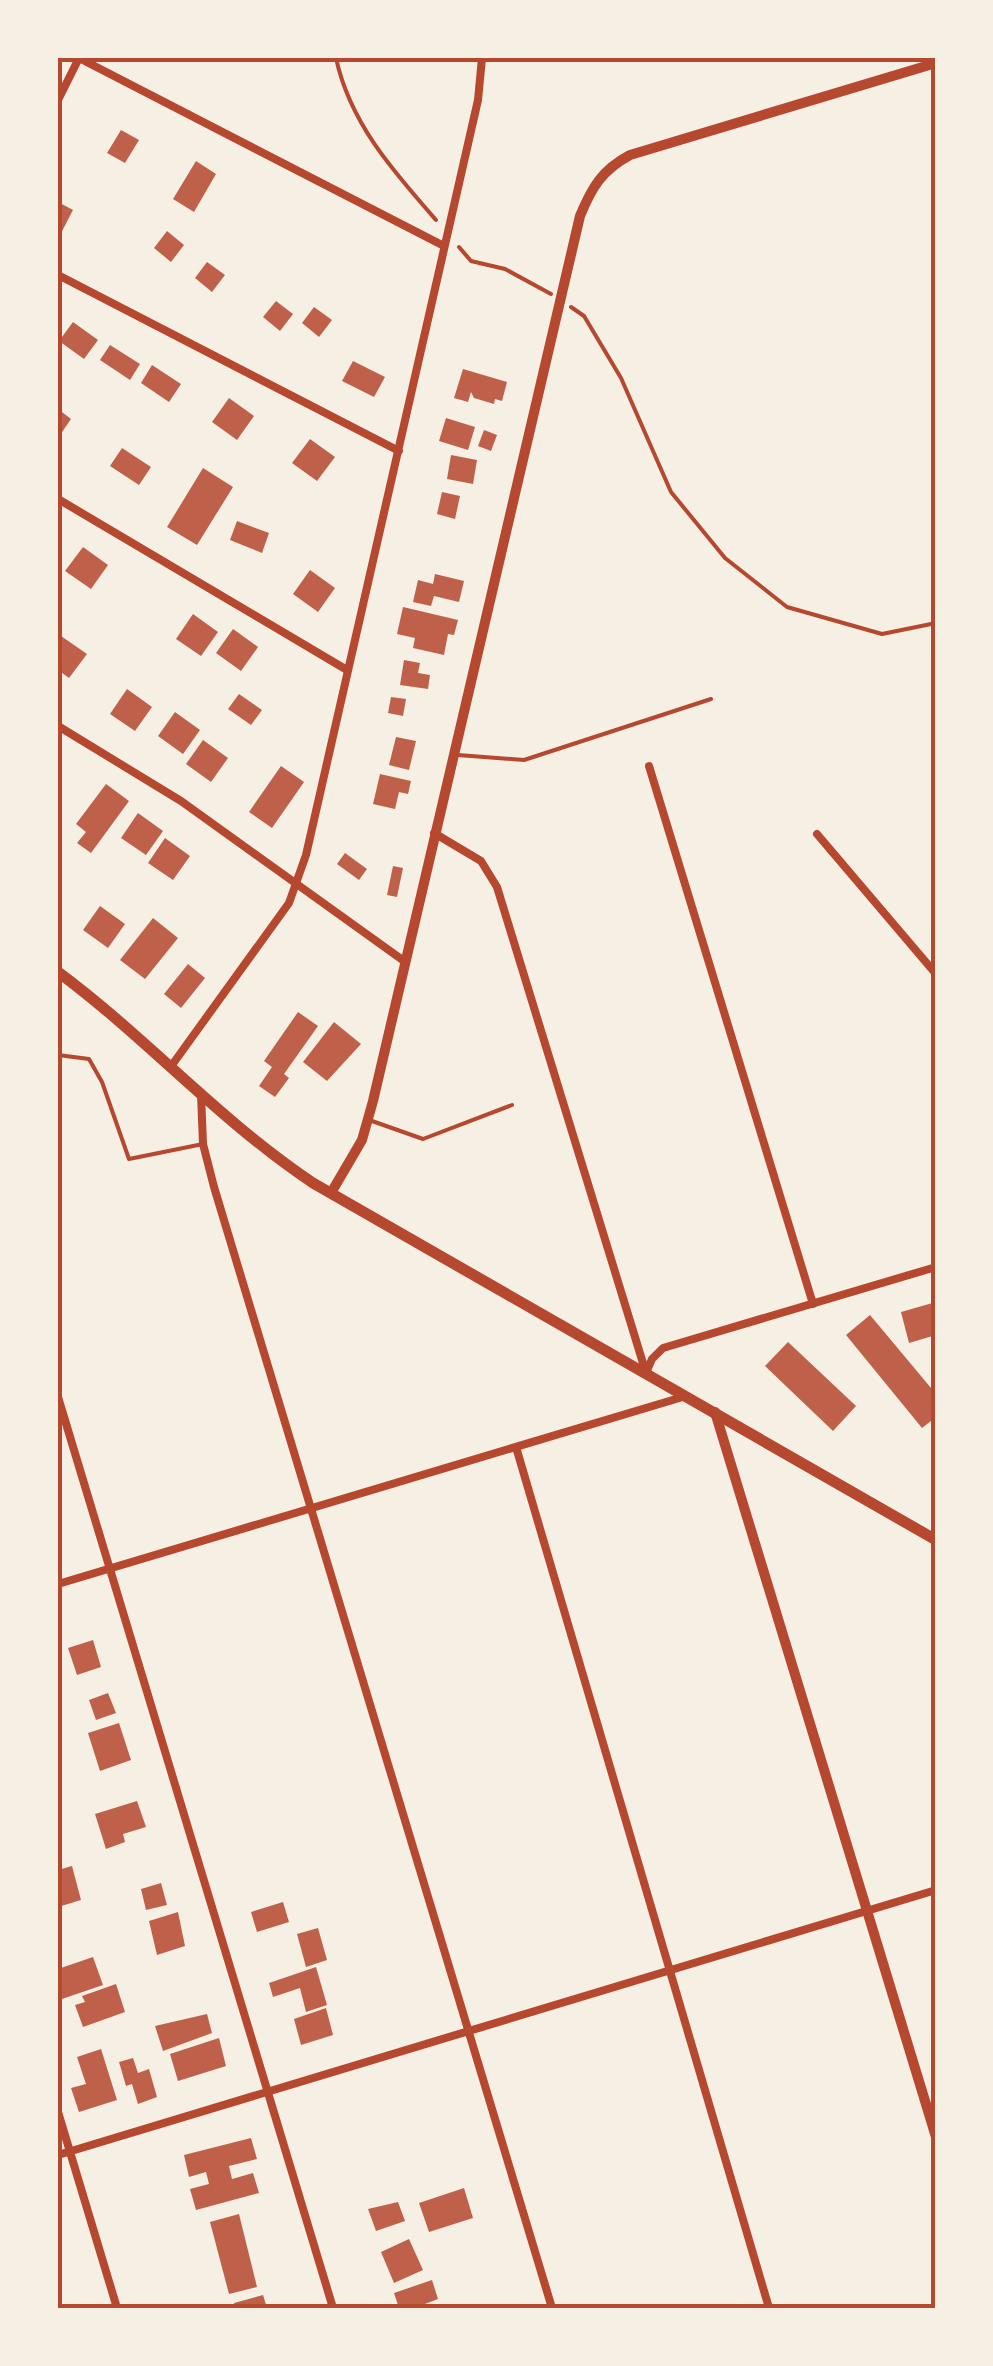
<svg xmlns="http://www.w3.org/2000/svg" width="993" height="2366" viewBox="0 0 993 2366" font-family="Barlow,sans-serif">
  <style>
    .building { fill: #bf614a }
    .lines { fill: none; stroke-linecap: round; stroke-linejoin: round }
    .path { stroke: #b5482f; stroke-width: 4 }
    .service { stroke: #b5482f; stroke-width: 4 }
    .minor { stroke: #b5482f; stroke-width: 8 }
    .tertiary { stroke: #b5482f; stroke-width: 10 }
    .secondary { stroke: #b5482f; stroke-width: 11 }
    .neatline { fill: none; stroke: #b5482f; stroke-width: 4 }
  </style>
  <rect width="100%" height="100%" fill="#f6efe4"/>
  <path class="building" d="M 121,130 L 139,140 L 125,163 L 107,153 Z
    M 196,161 L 216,174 L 194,212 L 173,199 Z
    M 58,202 L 73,210 L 58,239 Z
    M 167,231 L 184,245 L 171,262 L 154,248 Z
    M 207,262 L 225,275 L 212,292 L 195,278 Z
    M 276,301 L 293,314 L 280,331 L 263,317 Z
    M 314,307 L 332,320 L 319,337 L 302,323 Z
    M 73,322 L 98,340 L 84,359 L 59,341 Z
    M 110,345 L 140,364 L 130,380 L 100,360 Z
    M 353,361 L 385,377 L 374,397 L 342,381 Z
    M 152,365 L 181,384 L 169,402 L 141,383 Z
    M 463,369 L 507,382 L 502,401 L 495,399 L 494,404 L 474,398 L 471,392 L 468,402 L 454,398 Z
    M 229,398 L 254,416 L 237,440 L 212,422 Z
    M 58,409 L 71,419 L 58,438 Z
    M 446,418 L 475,427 L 468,450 L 439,441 Z
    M 484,430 L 497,435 L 491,451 L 478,446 Z
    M 310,439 L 335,457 L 317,481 L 292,463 Z
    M 122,448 L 151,467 L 139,485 L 110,466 Z
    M 451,455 L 477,460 L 473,484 L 447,479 Z
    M 203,468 L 233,487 L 197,545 L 167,527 Z
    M 442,492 L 460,496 L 455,519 L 437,514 Z
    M 237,521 L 269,533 L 262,553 L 230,540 Z
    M 83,547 L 108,565 L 91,589 L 65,571 Z
    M 310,570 L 335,588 L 318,612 L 293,594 Z
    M 435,574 L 464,581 L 459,602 L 434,596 L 431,606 L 413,602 L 418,580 L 433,584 Z
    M 403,607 L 458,620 L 454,635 L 448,634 L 444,655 L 413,648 L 415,638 L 397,634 Z
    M 193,614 L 218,632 L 201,656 L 176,639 Z
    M 233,629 L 258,647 L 241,671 L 216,653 Z
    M 61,636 L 87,654 L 69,678 L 58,670 Z
    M 404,660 L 420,663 L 418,673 L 430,675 L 428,689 L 400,685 Z
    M 127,689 L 152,707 L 135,731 L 110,714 Z
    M 239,694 L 262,710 L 251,725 L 228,709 Z
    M 391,697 L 406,699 L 403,716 L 388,713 Z
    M 175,712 L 200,730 L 183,754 L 158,736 Z
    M 396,737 L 416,741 L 409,770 L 389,765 Z
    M 203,740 L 228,758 L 211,782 L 186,764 Z
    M 281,766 L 304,782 L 272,828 L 249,812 Z
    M 380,774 L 411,781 L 408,794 L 399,792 L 395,809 L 373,804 Z
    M 106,784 L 129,801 L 91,853 L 77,843 L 86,832 L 76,824 Z
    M 138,813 L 163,831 L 146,855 L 121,838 Z
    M 165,838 L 190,856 L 173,880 L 148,863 Z
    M 345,853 L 367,869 L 359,880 L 337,864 Z
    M 393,866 L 403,868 L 397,897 L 387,895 Z
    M 100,906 L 125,924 L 108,948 L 83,930 Z
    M 153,918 L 178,938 L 145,979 L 120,960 Z
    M 188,964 L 205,978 L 181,1008 L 164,994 Z
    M 298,1012 L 318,1026 L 284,1074 L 289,1078 L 275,1097 L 259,1086 L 272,1067 L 264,1061 Z
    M 334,1022 L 361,1044 L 327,1081 L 303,1062 Z
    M 936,1302 L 936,1335 L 909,1343 L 901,1312 Z
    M 870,1315 L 936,1394 L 936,1417 L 922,1428 L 846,1335 Z
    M 788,1342 L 856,1406 L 833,1431 L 765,1366 Z
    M 93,1640 L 101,1667 L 77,1675 L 68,1648 Z
    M 108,1693 L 116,1713 L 96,1720 L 89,1700 Z
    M 119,1723 L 131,1760 L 100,1771 L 88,1733 Z
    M 137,1801 L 146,1827 L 123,1834 L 125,1842 L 106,1849 L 95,1814 Z
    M 72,1866 L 81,1900 L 58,1907 L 58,1870 Z
    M 161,1883 L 167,1905 L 146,1910 L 141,1889 Z
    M 283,1902 L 289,1922 L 257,1932 L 251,1912 Z
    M 178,1912 L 185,1946 L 157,1955 L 149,1921 Z
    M 318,1928 L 327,1960 L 306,1967 L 297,1934 Z
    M 93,1957 L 103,1985 L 62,1999 L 58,1969 Z
    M 316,1967 L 327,2005 L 306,2012 L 300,1988 L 273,1997 L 269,1983 Z
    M 116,1984 L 125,2012 L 83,2027 L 75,2005 L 85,2002 L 82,1996 Z
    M 326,2008 L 333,2035 L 301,2045 L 294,2019 Z
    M 207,2014 L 212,2033 L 163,2051 L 155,2026 Z
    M 219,2038 L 226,2066 L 178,2081 L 170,2054 Z
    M 101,2049 L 117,2100 L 79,2112 L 71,2088 L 86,2084 L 77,2057 Z
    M 133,2058 L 138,2073 L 149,2069 L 157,2097 L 138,2104 L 132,2084 L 126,2086 L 119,2062 Z
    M 251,2138 L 257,2159 L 229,2166 L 232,2179 L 253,2173 L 259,2193 L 196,2210 L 190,2189 L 209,2184 L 206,2172 L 189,2177 L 184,2155 Z
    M 464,2188 L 473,2218 L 429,2232 L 419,2203 Z
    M 398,2202 L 405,2221 L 376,2231 L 368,2209 Z
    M 239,2214 L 257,2287 L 229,2294 L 210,2222 Z
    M 409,2239 L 423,2270 L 394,2283 L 381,2252 Z
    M 432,2280 L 438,2299 L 425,2304 L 426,2308 L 399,2308 L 394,2293 Z
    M 263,2295 L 267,2308 L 235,2308 L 234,2303 Z"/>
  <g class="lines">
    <path class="path" d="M 336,58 C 350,123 393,171 436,220
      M 459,247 L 471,261 L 505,269 L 551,294
      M 571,307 L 584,316 L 621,378 L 671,492 L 725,558 L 787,607 L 882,634 L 936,623"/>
    <path class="service" d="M 458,755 L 524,760 L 711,699
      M 58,1055 L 89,1059 L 102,1082 L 129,1159 L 203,1144
      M 372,1121 L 423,1139 L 512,1105"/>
    <path class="minor" d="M 79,58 L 444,246
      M 58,100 L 79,58
      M 58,275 L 399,451
      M 58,499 L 347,670
      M 58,726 L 181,801 L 404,961
      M 649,766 L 813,1304
      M 434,833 L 481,861 L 497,887 L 646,1373
      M 817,834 L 936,974
      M 172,1065 L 289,903 L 306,855 L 478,100 L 482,58
      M 201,1094 L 203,1144 L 214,1187 L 552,2308
      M 646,1373 L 652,1359 L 663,1348 L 936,1267
      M 58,1397 L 333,2308
      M 516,1447 L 769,2308
      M 58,1584 L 686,1396
      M 58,2112 L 117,2308
      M 58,2155 L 936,1890"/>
    <path class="tertiary" d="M 331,1193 L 362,1140 L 373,1101 L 580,216 C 592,187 602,170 630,155 L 936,63
      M 715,1412 L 936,2137"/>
    <path class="secondary" d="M 58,972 C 147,1038 220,1121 313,1183 L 936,1540"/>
  </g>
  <rect width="993" height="2366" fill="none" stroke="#f6efe4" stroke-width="120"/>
  <rect x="60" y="60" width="873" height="2246" class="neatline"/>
</svg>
